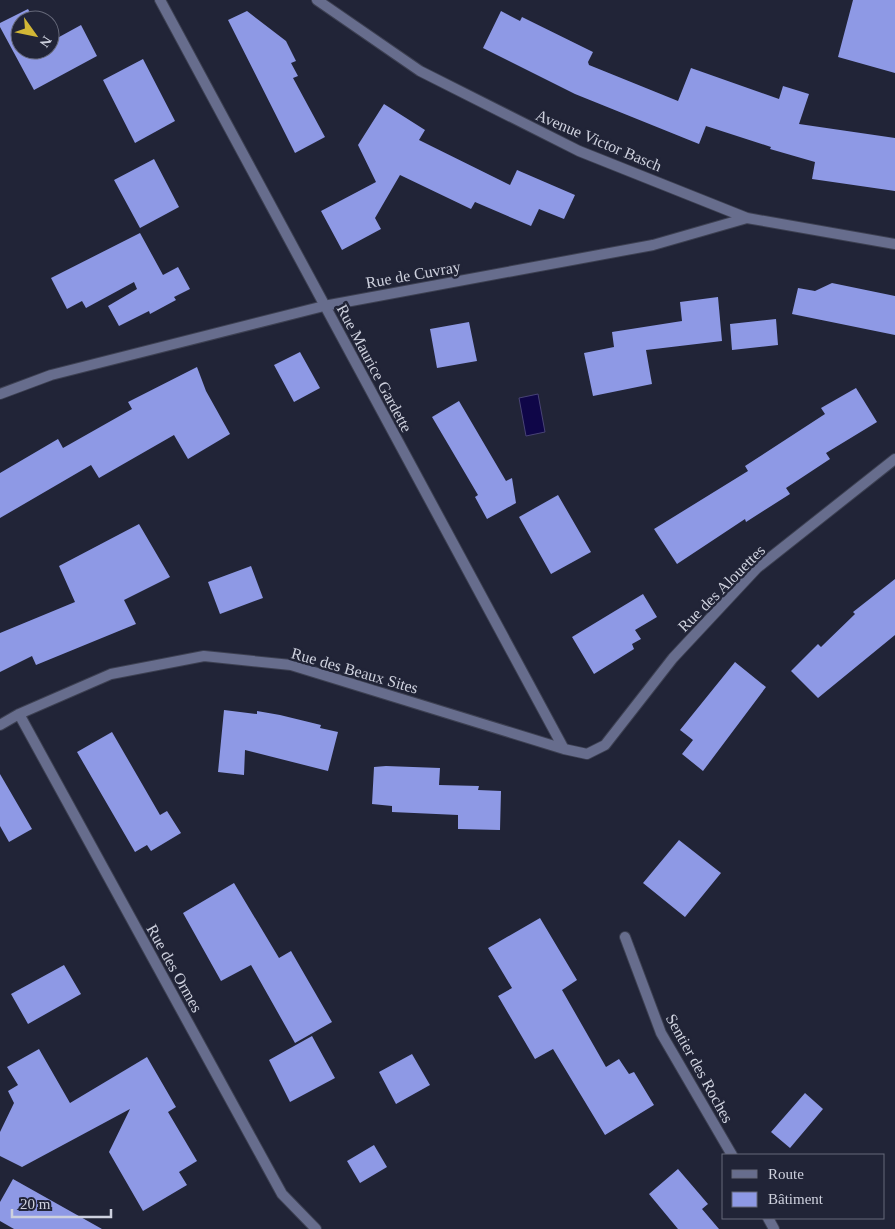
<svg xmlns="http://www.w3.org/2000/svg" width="895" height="1229" viewBox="0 0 895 1229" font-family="'Times New Roman',serif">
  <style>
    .water { fill: #0f0648; stroke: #484375 }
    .building { fill: #8e99e5 }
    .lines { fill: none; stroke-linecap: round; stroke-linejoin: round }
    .minor-casing { stroke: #3d4052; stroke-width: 12 }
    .minor { stroke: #676d8d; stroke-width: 10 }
    .labels { text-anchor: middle; stroke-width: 5; stroke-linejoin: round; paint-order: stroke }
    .street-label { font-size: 16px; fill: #ced1de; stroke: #212437 }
  </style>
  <rect width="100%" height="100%" fill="#212437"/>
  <path class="water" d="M 538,394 L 545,432 L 526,436 L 519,398 Z"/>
  <path class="building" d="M 853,0 L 895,0 L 895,73 L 838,57 Z
    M 28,9 L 34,20 L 20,20 L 20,50 L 50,50 L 50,42 L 81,25 L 97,56 L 34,90 L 0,27 L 0,23 Z
    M 247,11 L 286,41 L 296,61 L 291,63 L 298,76 L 293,78 L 325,137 L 295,153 L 228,20 Z
    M 501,11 L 520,21 L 522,17 L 593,52 L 588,62 L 589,65 L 678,101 L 691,68 L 779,99 L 783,86 L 809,94 L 799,124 L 895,138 L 895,191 L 812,179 L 815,162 L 770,149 L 771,147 L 706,126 L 699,144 L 575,94 L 483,48 Z
    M 143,59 L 175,121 L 135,143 L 103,80 Z
    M 384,104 L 425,130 L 419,140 L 510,185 L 517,170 L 575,195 L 564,219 L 539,209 L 531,226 L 475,202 L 471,209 L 400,175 L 375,218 L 381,229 L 342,250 L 321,211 L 376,182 L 358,145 Z
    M 154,159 L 179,207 L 140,228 L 114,180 Z
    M 140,233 L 163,275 L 178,267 L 190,289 L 174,297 L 176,300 L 150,314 L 149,311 L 119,326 L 108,306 L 137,289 L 134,282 L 86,308 L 82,301 L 67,309 L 51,278 Z
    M 832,283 L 895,296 L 895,335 L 792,314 L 798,288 L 815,291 Z
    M 718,297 L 722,341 L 646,350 L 652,384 L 593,396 L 584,353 L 614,347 L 612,332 L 682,321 L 680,302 Z
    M 776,319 L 778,345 L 732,350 L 730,324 Z
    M 469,322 L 477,361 L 437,368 L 430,329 Z
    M 300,352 L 320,388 L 294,402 L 274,365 Z
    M 197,367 L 206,391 L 230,434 L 188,459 L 174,435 L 99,478 L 91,465 L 0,518 L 0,473 L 58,439 L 63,448 L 132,409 L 128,402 Z
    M 856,388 L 877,422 L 826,453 L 830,459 L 786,488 L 790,494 L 746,522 L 745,519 L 677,564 L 654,529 L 748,471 L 745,466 L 825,414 L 821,408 Z
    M 459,401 L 506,481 L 512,478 L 516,503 L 487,519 L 475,497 L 478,495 L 432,417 Z
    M 558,495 L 591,552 L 551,574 L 519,517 Z
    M 139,524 L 170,577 L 124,600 L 136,624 L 36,665 L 32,656 L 0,672 L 0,633 L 75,602 L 59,566 Z
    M 251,566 L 263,598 L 220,614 L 208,582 Z
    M 895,579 L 895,635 L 818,698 L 791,671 L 818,644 L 821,647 L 855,614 L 853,612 Z
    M 643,594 L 657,617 L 635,630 L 641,639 L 632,644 L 634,649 L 594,674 L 572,637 Z
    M 735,662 L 766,687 L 703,771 L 682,754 L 693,740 L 680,730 Z
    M 224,710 L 257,714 L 257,711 L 280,715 L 321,725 L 320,728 L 338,732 L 328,771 L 245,750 L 244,775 L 218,772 Z
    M 112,732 L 160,815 L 167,811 L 181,833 L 151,851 L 147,845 L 135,852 L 77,752 Z
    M 386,766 L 440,768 L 439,785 L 479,786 L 478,790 L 501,791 L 500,830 L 458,829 L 458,815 L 392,812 L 392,806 L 372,804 L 374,767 Z
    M 0,774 L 32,829 L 9,842 L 0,826 Z
    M 679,840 L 721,873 L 685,917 L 643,883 Z
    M 234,883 L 279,958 L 291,951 L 332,1022 L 295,1043 L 251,965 L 221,981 L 183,913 Z
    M 540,918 L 577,980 L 562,990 L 606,1067 L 619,1059 L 629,1074 L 634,1072 L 654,1105 L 605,1135 L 553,1049 L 535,1059 L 498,996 L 512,988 L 488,948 Z
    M 64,965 L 81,994 L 28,1024 L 11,994 Z
    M 312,1036 L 335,1078 L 290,1102 L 269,1060 Z
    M 39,1049 L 70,1103 L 147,1057 L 176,1107 L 168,1112 L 197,1161 L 179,1172 L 187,1185 L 143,1211 L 109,1152 L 130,1109 L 22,1167 L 0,1156 L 0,1132 L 14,1103 L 8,1091 L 18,1085 L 7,1067 Z
    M 412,1054 L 430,1085 L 396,1104 L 379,1072 Z
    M 805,1093 L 823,1109 L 790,1148 L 771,1132 Z
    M 374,1145 L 387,1167 L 360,1183 L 347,1161 Z
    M 678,1169 L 708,1204 L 702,1209 L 719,1229 L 678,1229 L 649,1194 Z
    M 13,1179 L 102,1229 L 14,1229 L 0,1221 L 0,1202 Z"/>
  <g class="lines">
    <g class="minor-casing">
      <path id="minor" d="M 160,0 L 564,749
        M 317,0 L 420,71 L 579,151 L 747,218 L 895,244
        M 0,394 L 51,375 L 324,306 L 653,245 L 747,218
        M 19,714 L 282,1194 L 316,1229
        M 0,725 L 19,714 L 111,674 L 204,656 L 291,665 L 564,749 L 587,754 L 605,745 L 673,658 L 757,568 L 895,459
        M 625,937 L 661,1033 L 732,1155
        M 768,1218 L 774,1229"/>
    </g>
    <use href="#minor" class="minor"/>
  </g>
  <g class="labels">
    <g class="street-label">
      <text transform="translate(599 140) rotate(23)" y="6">Avenue Victor Basch</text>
      <text transform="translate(413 274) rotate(-10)" y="6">Rue de Cuvray</text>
      <text transform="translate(375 368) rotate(62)" y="6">Rue Maurice Gardette</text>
      <text transform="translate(721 588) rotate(-45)" y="6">Rue des Alouettes</text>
      <text transform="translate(355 670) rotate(16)" y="6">Rue des Beaux Sites</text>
      <text transform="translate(175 968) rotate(61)" y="6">Rue des Ormes</text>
      <text transform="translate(700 1068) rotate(61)" y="6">Sentier des Roches</text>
    </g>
  </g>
  <rect x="722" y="1154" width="162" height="65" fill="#212437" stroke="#66697a"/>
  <rect x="732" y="1170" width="25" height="8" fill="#676d8d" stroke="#66697a"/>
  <text x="768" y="1179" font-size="15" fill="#ced1de">Route</text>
  <rect x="732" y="1192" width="25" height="15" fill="#8e99e5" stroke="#66697a"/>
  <text x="768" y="1204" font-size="15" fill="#ced1de">Bâtiment</text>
  <g transform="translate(35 35) rotate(123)"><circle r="24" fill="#212437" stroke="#66697a"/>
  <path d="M0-4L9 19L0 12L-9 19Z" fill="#d2b736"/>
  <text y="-8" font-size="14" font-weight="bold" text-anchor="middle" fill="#ced1de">N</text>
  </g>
  <path d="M12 1209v8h99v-8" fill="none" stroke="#ced1de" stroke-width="2.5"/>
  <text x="20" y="1209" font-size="15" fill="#ced1de" stroke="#212437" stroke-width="4" paint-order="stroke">20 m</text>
</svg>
